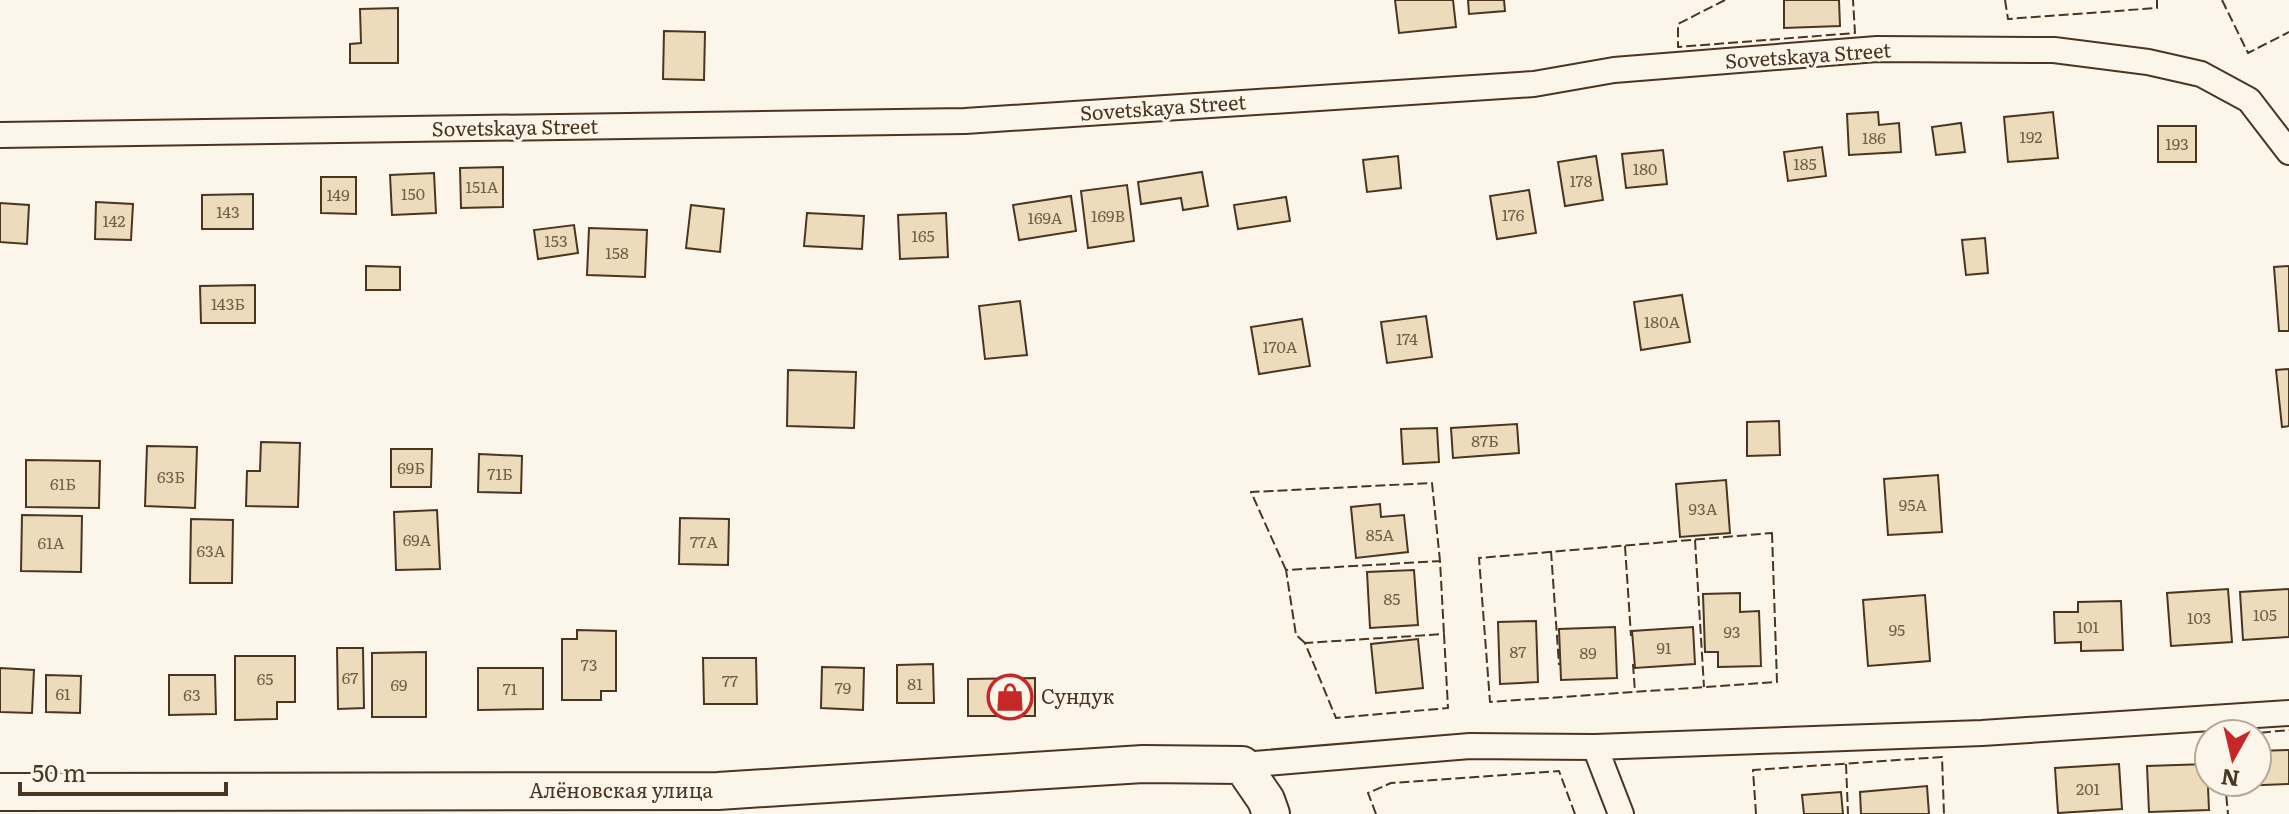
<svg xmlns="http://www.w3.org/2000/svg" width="2289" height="814" viewBox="0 0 2289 814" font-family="Literata,serif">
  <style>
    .building { fill: #ecdcbc; stroke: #4a3520; stroke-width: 2 }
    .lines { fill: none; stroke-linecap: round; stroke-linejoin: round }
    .street-casing { stroke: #4a3520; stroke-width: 28 }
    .secondary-casing { stroke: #4a3520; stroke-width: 40 }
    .street { stroke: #fbf6e9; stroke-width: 24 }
    .secondary { stroke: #fbf6e9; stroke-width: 36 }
    .fence { stroke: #4a3520; stroke-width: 2; stroke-dasharray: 10 4; stroke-linecap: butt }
    .labels { text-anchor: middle; stroke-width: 6; stroke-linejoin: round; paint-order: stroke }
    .number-label { font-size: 16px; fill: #725f47 }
    .street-label { font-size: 20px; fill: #4a3520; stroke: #fbf6e9 }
    .poi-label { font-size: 20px; fill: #4a3520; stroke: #fbf6e9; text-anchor: start }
  </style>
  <rect width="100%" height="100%" fill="#fbf6e9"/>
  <path class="building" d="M 1395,0 L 1453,0 L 1456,27 L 1399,33 Z
    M 1468,0 L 1504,0 L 1505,11 L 1469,14 Z
    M 1784,0 L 1839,0 L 1840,26 L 1784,28 Z
    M 398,8 L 398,63 L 350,63 L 350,44 L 361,43 L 360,9 Z
    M 664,31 L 705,32 L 704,80 L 663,79 Z
    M 1878,112 L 1879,125 L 1899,123 L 1901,152 L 1849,155 L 1847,114 Z
    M 2053,112 L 2058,158 L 2008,162 L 2004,117 Z
    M 1961,123 L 1965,152 L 1936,155 L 1932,127 Z
    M 2158,126 L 2196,126 L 2196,162 L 2158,162 Z
    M 1822,147 L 1826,176 L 1788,181 L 1784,152 Z
    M 1663,150 L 1667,184 L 1626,188 L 1622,154 Z
    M 1398,156 L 1401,188 L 1367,192 L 1363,160 Z
    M 1596,156 L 1603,200 L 1565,206 L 1558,162 Z
    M 503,167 L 503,207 L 461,208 L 460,168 Z
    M 1202,172 L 1208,206 L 1183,210 L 1181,198 L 1141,204 L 1138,182 Z
    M 434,173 L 436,213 L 392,215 L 390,175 Z
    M 321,177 L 356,177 L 356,214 L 321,213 Z
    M 1127,185 L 1134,241 L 1088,248 L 1081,191 Z
    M 1529,190 L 1536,233 L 1497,239 L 1490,196 Z
    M 253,194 L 253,229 L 202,229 L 202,195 Z
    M 1071,196 L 1076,231 L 1019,240 L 1013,205 Z
    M 1286,197 L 1290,221 L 1238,229 L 1234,205 Z
    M 96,202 L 133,204 L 131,240 L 95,239 Z
    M 0,203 L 29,205 L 27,244 L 0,242 Z
    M 691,205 L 724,209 L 720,252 L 686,248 Z
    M 807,213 L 864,216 L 862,249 L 804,246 Z
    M 946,213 L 948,257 L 900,259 L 898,215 Z
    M 574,225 L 578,253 L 538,259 L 534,230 Z
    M 589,228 L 647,230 L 645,277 L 587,275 Z
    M 1985,238 L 1988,273 L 1966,275 L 1962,240 Z
    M 366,266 L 400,267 L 400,290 L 366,290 Z
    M 2289,266 L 2289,331 L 2279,331 L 2274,267 Z
    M 255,285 L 255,323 L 201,323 L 200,286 Z
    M 1682,295 L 1690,342 L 1641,350 L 1634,302 Z
    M 1020,301 L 1027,355 L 985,359 L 979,306 Z
    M 1426,316 L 1432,357 L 1387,363 L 1381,322 Z
    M 1302,319 L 1310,366 L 1259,374 L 1251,327 Z
    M 2289,369 L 2289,426 L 2282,427 L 2276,370 Z
    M 788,370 L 856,372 L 854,428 L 787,426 Z
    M 1779,421 L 1780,455 L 1747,456 L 1747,422 Z
    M 1517,424 L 1519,453 L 1453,458 L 1451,428 Z
    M 1437,428 L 1439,462 L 1403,464 L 1401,429 Z
    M 261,442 L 300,443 L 298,507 L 246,506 L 247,471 L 260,471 Z
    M 147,446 L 197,447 L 195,508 L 145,506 Z
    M 391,449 L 432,449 L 431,487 L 391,487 Z
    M 479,454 L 522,456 L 521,493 L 478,492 Z
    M 26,460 L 100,461 L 99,508 L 26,507 Z
    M 1938,475 L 1942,532 L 1888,535 L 1884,479 Z
    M 1726,480 L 1730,533 L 1680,537 L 1676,484 Z
    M 1380,504 L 1381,517 L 1404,515 L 1408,552 L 1356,558 L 1351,507 Z
    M 437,510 L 440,569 L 396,570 L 394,512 Z
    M 22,515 L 82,516 L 81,572 L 21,571 Z
    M 680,518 L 729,519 L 728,565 L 679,564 Z
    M 191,519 L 233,520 L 232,583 L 190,583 Z
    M 1414,570 L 1418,625 L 1370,628 L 1367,572 Z
    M 2228,589 L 2232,642 L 2171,646 L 2167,593 Z
    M 2289,589 L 2289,637 L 2243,640 L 2240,592 Z
    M 1740,593 L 1740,612 L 1759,611 L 1761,666 L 1718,667 L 1718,652 L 1705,652 L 1703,594 Z
    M 1925,595 L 1930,661 L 1868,666 L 1863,600 Z
    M 2121,601 L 2123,650 L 2081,651 L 2081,642 L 2055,643 L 2054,612 L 2078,612 L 2078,602 Z
    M 1536,621 L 1538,682 L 1500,684 L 1498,622 Z
    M 1615,627 L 1617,678 L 1561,680 L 1559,629 Z
    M 1693,627 L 1695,664 L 1635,668 L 1632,631 Z
    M 577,630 L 616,631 L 616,691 L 601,691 L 601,700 L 562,700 L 562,639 L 577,639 Z
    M 1418,639 L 1423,688 L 1376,693 L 1371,644 Z
    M 337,648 L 363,648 L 364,708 L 338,709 Z
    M 426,652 L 426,717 L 372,717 L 372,653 Z
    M 235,656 L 295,656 L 295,702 L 277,702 L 277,719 L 235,720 Z
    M 703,658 L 756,658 L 757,704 L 704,704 Z
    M 933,664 L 934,703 L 897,703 L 897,665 Z
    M 822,667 L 864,668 L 863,710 L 821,708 Z
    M 0,668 L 34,670 L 32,713 L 0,712 Z
    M 478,668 L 543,668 L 543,709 L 478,710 Z
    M 46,675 L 81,676 L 80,713 L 46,712 Z
    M 169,675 L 215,675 L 216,714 L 169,715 Z
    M 1035,678 L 1035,716 L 968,716 L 968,679 Z
    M 2289,750 L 2289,784 L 2239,786 L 2239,782 L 2257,782 L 2257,751 Z
    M 2119,764 L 2122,809 L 2058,813 L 2055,768 Z
    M 2207,764 L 2209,810 L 2149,812 L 2147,766 Z
    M 1927,786 L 1929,814 L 1861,814 L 1860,792 Z
    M 1841,792 L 1843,814 L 1804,814 L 1802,795 Z"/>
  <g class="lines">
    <g class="street-casing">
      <path id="street" d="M 0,135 L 965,121 L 1534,84 L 1614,70 L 1877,49 L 2054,50 L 2148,62 L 2201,74 L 2249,100 L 2289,152
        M 1595,747 L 1621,814
        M 1242,765 L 1470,746 L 1595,747 L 1982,733 L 2289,713"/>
    </g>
    <g class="secondary-casing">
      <path id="secondary" d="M 0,792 L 718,791 L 1143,764 L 1242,765 L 1266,800 L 1271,814"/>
    </g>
    <use href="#street" class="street"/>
    <use href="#secondary" class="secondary"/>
    <path class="fence" d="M 1725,0 L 1678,24 L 1678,47 L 1855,33 L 1853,0
      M 2005,0 L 2008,19 L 2157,8 L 2157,0
      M 2222,0 L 2248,53 L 2289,32
      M 1772,533 L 1777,682 L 1490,702 L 1479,558 Z
      M 1695,540 L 1704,687
      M 1625,546 L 1631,636
      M 1551,551 L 1559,665
      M 1286,570 L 1251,492 L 1432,483 L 1440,561
      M 1444,634 L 1448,708 L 1336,718 L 1305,643 Z
      M 1305,643 L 1296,635 L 1286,570 L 1440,561 L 1444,634
      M 1633,664 L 1635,692
      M 2247,734 L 2289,730
      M 1846,764 L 1848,814
      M 2225,782 L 2228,814
      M 1376,814 L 1368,793 L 1391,783 L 1559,771 L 1575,814
      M 1756,814 L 1753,770 L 1942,757 L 1944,814"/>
  </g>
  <defs>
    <g id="shop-ring" transform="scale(2.3)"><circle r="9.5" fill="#fbf6e9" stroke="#c62828" stroke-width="1.5"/><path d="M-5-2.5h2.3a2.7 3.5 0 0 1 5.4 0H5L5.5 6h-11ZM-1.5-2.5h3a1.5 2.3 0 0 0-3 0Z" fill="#c62828"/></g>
  </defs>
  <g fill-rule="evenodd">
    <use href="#shop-ring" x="1010" y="697"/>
  </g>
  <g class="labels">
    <g class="number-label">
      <text x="2031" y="143">192</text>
      <text x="1874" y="144">186</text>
      <text x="2177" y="150">193</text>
      <text x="1805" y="170">185</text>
      <text x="1645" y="175">180</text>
      <text x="1581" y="187">178</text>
      <text x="482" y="193">151А</text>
      <text x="413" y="200">150</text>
      <text x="338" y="201">149</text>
      <text x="228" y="218">143</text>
      <text x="1513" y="221">176</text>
      <text x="1108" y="222">169В</text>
      <text x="1045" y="224">169А</text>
      <text x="114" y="227">142</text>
      <text x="923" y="242">165</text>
      <text x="556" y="247">153</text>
      <text x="617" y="259">158</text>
      <text x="228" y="310">143Б</text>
      <text x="1662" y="328">180А</text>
      <text x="1407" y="345">174</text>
      <text x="1280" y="353">170А</text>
      <text x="1485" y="447">87Б</text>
      <text x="411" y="474">69Б</text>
      <text x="500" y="480">71Б</text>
      <text x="171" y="483">63Б</text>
      <text x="63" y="490">61Б</text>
      <text x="1913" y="511">95А</text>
      <text x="1703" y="515">93А</text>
      <text x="1380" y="541">85А</text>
      <text x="417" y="546">69А</text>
      <text x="704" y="548">77А</text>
      <text x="51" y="549">61А</text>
      <text x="211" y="557">63А</text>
      <text x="1392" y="605">85</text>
      <text x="2265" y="621">105</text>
      <text x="2199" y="624">103</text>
      <text x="2088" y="633">101</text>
      <text x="1897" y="636">95</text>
      <text x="1732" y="638">93</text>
      <text x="1664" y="654">91</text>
      <text x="1518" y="658">87</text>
      <text x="1588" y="659">89</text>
      <text x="589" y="671">73</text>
      <text x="350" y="684">67</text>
      <text x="265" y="685">65</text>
      <text x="730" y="687">77</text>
      <text x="915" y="690">81</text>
      <text x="399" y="691">69</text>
      <text x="843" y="694">79</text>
      <text x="510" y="695">71</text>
      <text x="63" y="700">61</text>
      <text x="192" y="701">63</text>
      <text x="2088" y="795">201</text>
    </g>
    <g class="street-label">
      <text transform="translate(1808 56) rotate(-4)" y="7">Sovetskaya Street</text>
      <text transform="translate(1163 108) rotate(-4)" y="7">Sovetskaya Street</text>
      <text transform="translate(515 128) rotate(-1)" y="7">Sovetskaya Street</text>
      <text x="621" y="798">Алёновская улица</text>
    </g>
    <g class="poi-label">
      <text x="1041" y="704">Сундук</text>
    </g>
  </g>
  <g transform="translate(2233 758) rotate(188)"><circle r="38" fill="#fbf6e9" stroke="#b4a999" stroke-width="2"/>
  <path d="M0-6L14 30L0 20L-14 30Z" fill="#c62828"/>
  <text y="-12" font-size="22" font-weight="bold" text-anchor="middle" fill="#4a3520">N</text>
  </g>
  <path d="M20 782v12h206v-12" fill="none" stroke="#4a3520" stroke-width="4"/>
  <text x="32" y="782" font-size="24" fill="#4a3520" stroke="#fbf6e9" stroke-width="6" paint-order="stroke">50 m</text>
</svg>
